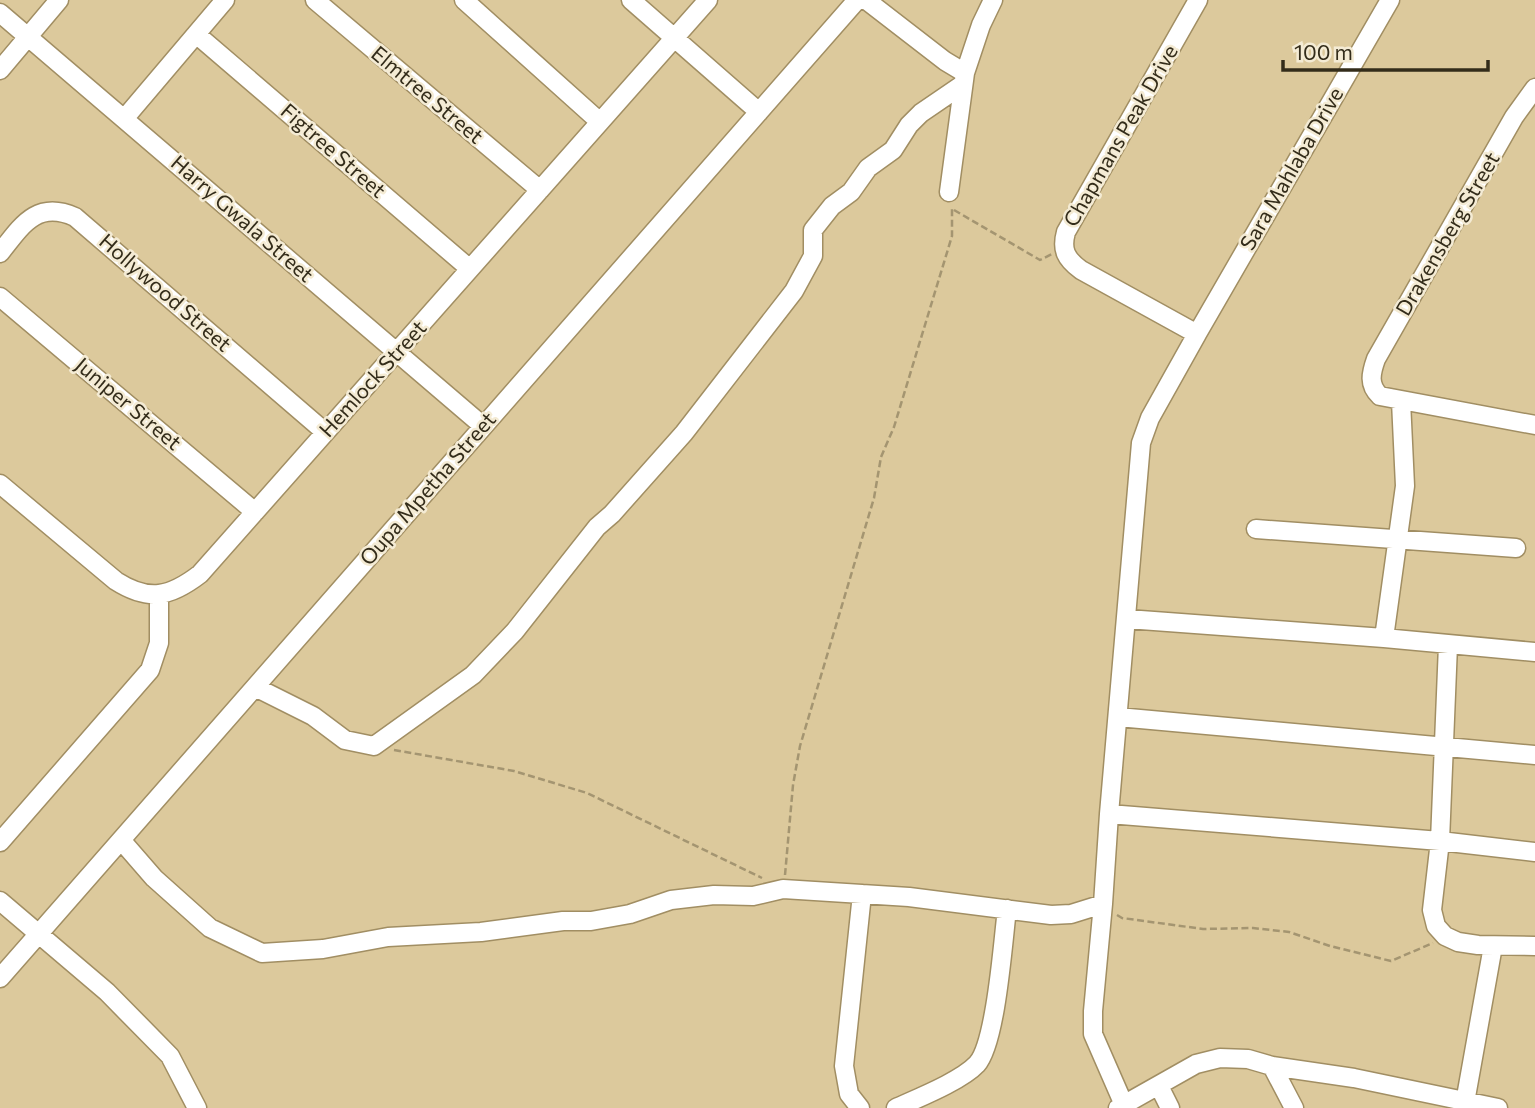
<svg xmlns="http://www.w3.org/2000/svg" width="1535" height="1108" viewBox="0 0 1535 1108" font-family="Commissioner,sans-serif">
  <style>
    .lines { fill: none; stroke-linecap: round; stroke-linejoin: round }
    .minor-casing { stroke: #a18e63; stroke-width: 21 }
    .path { stroke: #a49571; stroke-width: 2.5; stroke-dasharray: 7 3.5; stroke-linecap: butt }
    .minor { stroke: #fff; stroke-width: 18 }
    .labels { text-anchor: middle; stroke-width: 5; stroke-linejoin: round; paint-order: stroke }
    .street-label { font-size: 21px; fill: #332c1a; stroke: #f4ebd4 }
  </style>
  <rect width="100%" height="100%" fill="#dcc99c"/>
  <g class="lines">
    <g class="minor-casing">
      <path id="minor" d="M 315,0 L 540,190
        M 464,0 L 600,122
        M 631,0 L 759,112
        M 866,0 L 945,61 L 965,73
        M 1198,0 L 1066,232 C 1061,250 1066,259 1081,270 L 1197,334 L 1390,0
        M 0,13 L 483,426
        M 196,34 L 470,269
        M 0,70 L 59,0
        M 1535,88 L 1514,117 L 1376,359 C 1371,373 1368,385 1380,396 L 1535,425
        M 124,119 L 225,0
        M 949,192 L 965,73 L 981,25 L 993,0
        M 0,253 C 22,225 37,200 75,217 L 325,432
        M 0,297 L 255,512
        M 1197,334 L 1150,418 L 1141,443 L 1109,814 L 1440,841 L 1535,852
        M 0,484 L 116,581 C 149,602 170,597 200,574 L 708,0
        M 1256,529 L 1516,548
        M 1127,619 L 1384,638 L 1535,652
        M 1384,638 L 1405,486 L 1401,401
        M 1448,645 L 1440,841 L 1432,910 L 1436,926 L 1445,936 L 1458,942 L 1478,945 L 1535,946
        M 255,687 L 313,716 L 345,740 L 374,746 L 473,675 L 515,631 L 597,527 L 612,514 L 684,433 L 794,291 L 813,256 L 813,230 L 832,206 L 851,192 L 868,168 L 893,150 L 909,125 L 921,113 L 962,85
        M 1118,717 L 1535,755
        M 121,840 L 154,878 L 210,928 L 262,953 L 323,949 L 388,937 L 481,932 L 563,921 L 591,921 L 630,914 L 671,900 L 714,895 L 753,896 L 783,889 L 909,897 L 1051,915 L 1071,914 L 1103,904 L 1109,814
        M 0,842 L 150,670 L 159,643 L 159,595
        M 0,901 L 107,992 L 170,1056 L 197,1108
        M 1103,904 L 1093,1011 L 1093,1034 L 1124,1105
        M 0,978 L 857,0
        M 1272,1066 L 1294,1108
        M 1159,1086 L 1170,1108
        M 860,1108 L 849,1094 L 844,1066 L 862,894
        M 896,1108 C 918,1098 961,1081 977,1064 C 996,1043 1003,941 1007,909
        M 1118,1108 L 1196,1064 L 1220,1058 L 1248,1059 L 1272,1066 L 1354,1078 L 1498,1108
        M 1464,1108 L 1493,946"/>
    </g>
    <path class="path" d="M 954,210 L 1040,260 L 1052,254
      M 394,750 L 514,771 L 587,793 L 762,878
      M 785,875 L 793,785 L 800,746 L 874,498 L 881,457 L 894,427 L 952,236 L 952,206
      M 1117,915 L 1122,918 L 1203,929 L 1253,928 L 1289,932 L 1330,946 L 1391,961 L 1433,943"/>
    <use href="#minor" class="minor"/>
  </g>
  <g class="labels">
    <g class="street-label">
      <text transform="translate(427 95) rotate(40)" y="7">Elmtree Street</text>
      <text transform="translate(1121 136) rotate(-60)" y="7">Chapmans Peak Drive</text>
      <text transform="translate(333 151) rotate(41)" y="7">Figtree Street</text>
      <text transform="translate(1292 169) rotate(-60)" y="7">Sara Mahlaba Drive</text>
      <text transform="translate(242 219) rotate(41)" y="7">Harry Gwala Street</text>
      <text transform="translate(1448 234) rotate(-60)" y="7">Drakensberg Street</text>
      <text transform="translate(165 293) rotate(41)" y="7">Hollywood Street</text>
      <text transform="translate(373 379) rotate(-48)" y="7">Hemlock Street</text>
      <text transform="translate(128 404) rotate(40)" y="7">Juniper Street</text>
      <text transform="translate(428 489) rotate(-49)" y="7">Oupa Mpetha Street</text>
    </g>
  </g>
  <path d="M1283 60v10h205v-10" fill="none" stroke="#332c1a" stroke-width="3.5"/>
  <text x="1294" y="60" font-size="21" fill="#332c1a" stroke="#f4ebd4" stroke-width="5" paint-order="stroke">100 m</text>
</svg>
